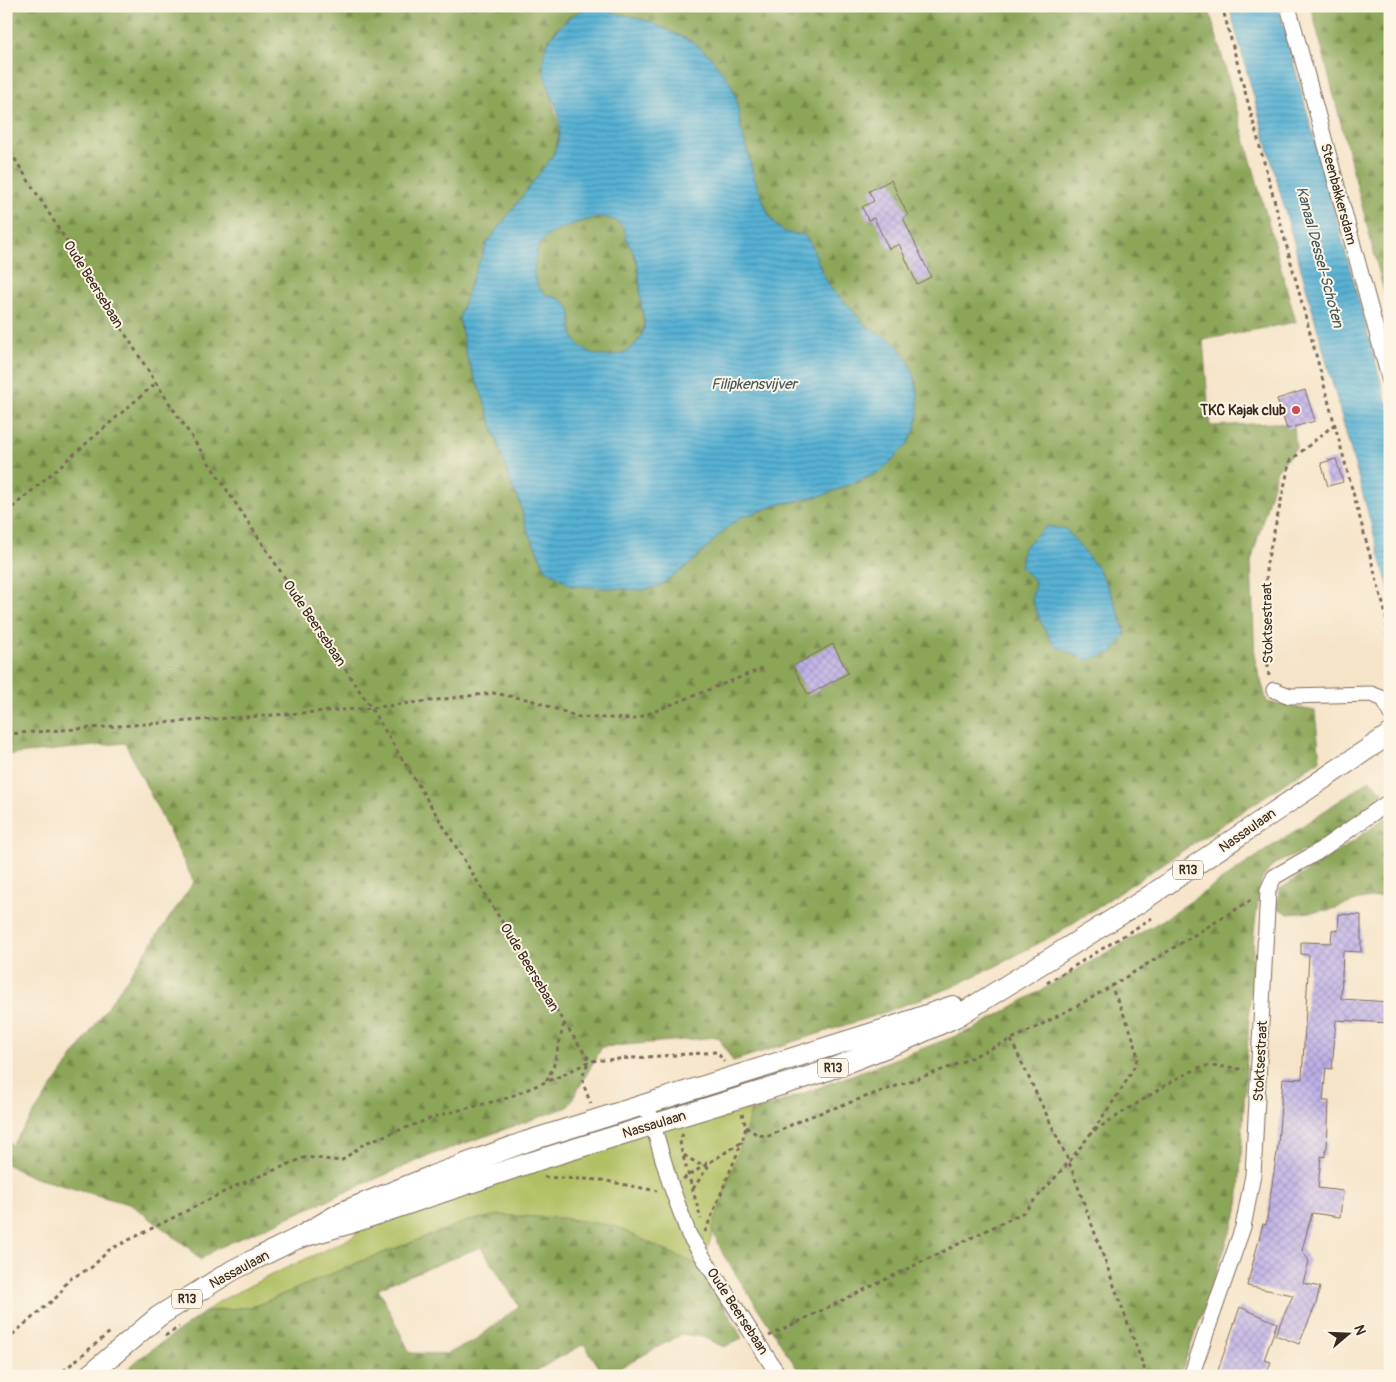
<svg xmlns="http://www.w3.org/2000/svg" width="1396" height="1382" viewBox="0 0 1396 1382" font-family="Pangolin,sans-serif">
  <style>
    .grass { fill: #b0bf62; stroke: #767440 }
    .forest { fill: url(#forest-firs); stroke: #64683b; fill-rule: evenodd }
    .water { fill: url(#water-rules); stroke: #486e79; fill-rule: evenodd }
    .building { fill: url(#building-cross-hatch) }
    .lines { fill: none; stroke-linecap: round; stroke-linejoin: round }
    .minor-casing { stroke: #7c6b5a; stroke-width: 17 }
    .major-casing { stroke: #7c6b5a; stroke-width: 22 }
    .path { stroke: #7c6b5a; stroke-width: 3; stroke-dasharray: 4 4; stroke-linecap: butt }
    .minor { stroke: #fff; stroke-width: 15 }
    .major { stroke: #fff; stroke-width: 20 }
    .poi-dot { fill: #d1495b; stroke: #fcf5e5; stroke-width: 2 }
    .labels { text-anchor: middle; stroke-width: 4; stroke-linejoin: round; paint-order: stroke }
    .shield { fill: #fcf5e5; stroke: #75675a; stroke-width: 1 }
    .shield-label { font-size: 12px; font-weight: bold; fill: #3b2a1e }
    .street-label { font-size: 14px; fill: #3b2a1e; stroke: #fcf5e5 }
    .poi-label { font-size: 14px; font-weight: bold; fill: #3b2a1e; stroke: #fcf5e5; text-anchor: end }
    .water-label { font-size: 15px; font-style: italic; fill: #44595e; stroke: #fcf5e5 }
  </style>
  <defs>
    <pattern id="forest-firs" width="22" height="20" patternUnits="userSpaceOnUse" patternTransform="scale(1.25)"><rect width="22" height="20" fill="#8ca658"/><path d="M5 1l3.5 6h-7zM16 11l3.5 6h-7z" fill="#748748"/></pattern>
    <pattern id="water-rules" width="6" height="5" patternUnits="userSpaceOnUse" patternTransform="scale(1.25)"><rect width="6" height="5" fill="#56b1d4"/><path d="M0 2.5h6" fill="none" stroke="#4890ab"/></pattern>
    <pattern id="building-cross-hatch" width="8" height="8" patternUnits="userSpaceOnUse" patternTransform="scale(1.25)"><rect width="8" height="8" fill="#bdafe9"/><path d="M0 0l8 8M0 8l8-8" fill="none" stroke="#9b8fbc"/></pattern>
  </defs>
  <rect width="100%" height="100%" fill="#fcf5e5"/>
  <filter id="ink" filterUnits="userSpaceOnUse"><feTurbulence type="fractalNoise" baseFrequency=".02" numOctaves="2"/><feDisplacementMap in="SourceGraphic" scale="10" xChannelSelector="R" yChannelSelector="G"/><feConvolveMatrix kernelMatrix="1 2 1 2 8 2 1 2 1" color-interpolation-filters="sRGB"/></filter>
  <filter id="wash" filterUnits="userSpaceOnUse"><feTurbulence type="fractalNoise" baseFrequency=".0096" numOctaves="4" result="noise"/><feDisplacementMap in="SourceGraphic" scale="20" xChannelSelector="R" yChannelSelector="G"/><feGaussianBlur stdDeviation="1.12" result="paint"/><feColorMatrix in="noise" values="0 0 0 0 0 0 0 0 0 0 0 0 0 0 0 0 0 1.4 0 .05"/><feComposite in="paint" operator="in"/></filter>
  <g filter="url(#wash)">
    <rect width="100%" height="100%" fill="#f6e4c9"/>
    <path class="grass" d="M 748,1102 L 751,1113 L 702,1266 L 666,1251 L 468,1221 L 362,1261 L 255,1306 L 205,1312 L 220,1301 L 269,1276 L 353,1237 L 365,1223 Z"/>
    <path class="forest" d="M 6,6 L 1208,6 L 1296,322 L 1203,340 L 1210,426 L 1276,423 L 1294,426 L 1296,448 L 1277,470 L 1251,562 L 1255,660 L 1267,702 L 1315,711 L 1320,760 L 1061,931 L 998,965 L 950,988 L 877,1015 L 733,1061 L 718,1037 L 602,1047 L 568,1107 L 426,1157 L 218,1248 L 200,1260 L 189,1248 L 132,1205 L 32,1177 L 6,1164 L 6,1139 L 12,1145 L 194,882 L 125,743 L 6,755 ZM 631,18 L 648,21 L 695,43 L 710,56 L 736,98 L 741,128 L 754,177 L 760,195 L 774,223 L 784,232 L 795,235 L 811,244 L 823,274 L 832,290 L 851,308 L 865,325 L 879,333 L 894,458 L 880,472 L 843,488 L 802,501 L 780,504 L 742,517 L 729,526 L 690,564 L 659,586 L 644,590 L 572,586 L 546,569 L 527,529 L 519,500 L 511,484 L 484,400 L 467,358 L 459,317 L 487,243 L 552,157 C 565,125 556,124 551,94 C 547,77 550,56 549,39 L 567,19 ZM 1099,570 L 1114,600 L 1126,634 L 1032,600 L 1035,581 Z
      M 1311,6 L 1387,6 L 1390,17 L 1390,315 Z
      M 603,217 L 616,220 L 623,227 L 637,263 L 644,327 L 640,338 L 630,350 L 617,355 L 605,356 L 591,353 L 580,347 L 573,338 L 571,316 L 559,298 C 555,298 551,298 547,296 C 529,286 531,250 545,238 C 557,227 588,219 603,217 Z
      M 1370,780 L 1384,793 L 1316,846 L 1274,864 L 1261,880 L 1254,931 L 1238,1210 L 1180,1376 L 802,1376 L 724,1256 L 712,1230 L 751,1113 L 974,1029 L 1163,920 Z
      M 1390,815 L 1390,895 L 1359,900 L 1330,910 L 1288,914 L 1276,907 L 1280,889 L 1349,844 Z
      M 499,1215 L 562,1218 L 615,1226 L 666,1251 L 702,1266 L 742,1338 L 724,1347 L 702,1337 L 682,1334 L 605,1376 L 584,1344 L 537,1370 L 541,1376 L 120,1376 L 140,1358 L 205,1312 L 255,1306 L 362,1261 L 468,1221 ZM 481,1247 L 519,1306 L 473,1342 L 446,1354 L 410,1353 L 378,1288 Z"/>
    <path class="water" d="M 1229,6 L 1278,6 L 1390,415 L 1390,593 Z
      M 588,8 L 601,9 L 648,21 L 695,43 L 710,56 L 730,82 L 736,98 L 741,128 L 754,177 L 768,213 L 774,223 L 784,232 L 804,235 L 811,244 L 823,274 L 832,290 L 851,308 L 865,325 L 895,343 L 905,355 L 914,374 L 918,394 L 918,415 L 915,430 L 907,445 L 880,472 L 824,495 L 780,504 L 742,517 L 729,526 L 690,564 L 659,586 L 644,590 L 572,586 L 546,569 L 527,529 L 519,500 L 511,484 L 484,400 L 467,358 L 459,317 L 472,279 L 487,243 L 552,157 C 556,148 560,139 560,128 C 558,91 525,65 557,30 C 567,19 574,13 588,8 ZM 603,217 C 611,219 618,220 623,227 C 625,230 625,235 626,238 C 630,246 634,254 637,262 C 640,276 640,290 641,304 C 642,311 645,319 644,326 C 642,345 623,357 606,356 C 589,356 573,345 571,328 C 571,321 572,312 568,306 C 561,295 547,299 540,289 C 534,282 534,272 535,264 C 536,258 536,251 539,245 C 546,230 587,219 603,217 Z
      M 1047,526 L 1066,529 L 1099,570 L 1114,600 L 1126,634 L 1112,653 L 1087,660 L 1055,646 L 1042,625 L 1032,600 L 1035,581 L 1020,567 L 1023,548 Z"/>
    <g id="blocks">
      <path class="building" d="M 891,180 L 908,216 L 903,218 L 931,277 L 917,284 L 899,244 L 889,249 L 874,218 L 868,220 L 862,207 L 874,201 L 869,191 Z
        M 1305,390 L 1315,421 L 1287,429 L 1277,399 Z
        M 1336,459 L 1343,482 L 1328,486 L 1321,463 Z
        M 833,644 L 848,673 L 808,695 L 793,666 Z
        M 1339,914 L 1361,915 L 1361,952 L 1343,951 L 1341,999 L 1390,1002 L 1390,1023 L 1336,1020 L 1332,1069 L 1326,1068 L 1323,1101 L 1329,1101 L 1327,1148 L 1326,1148 L 1325,1157 L 1321,1156 L 1318,1188 L 1343,1191 L 1341,1208 L 1340,1217 L 1312,1213 L 1302,1250 L 1309,1261 L 1303,1283 L 1320,1287 L 1316,1304 L 1299,1344 L 1275,1335 L 1293,1295 L 1247,1286 L 1263,1224 L 1266,1225 L 1278,1145 L 1283,1078 L 1302,1079 L 1309,955 L 1301,954 L 1301,942 L 1331,943 L 1332,930 L 1338,931 Z
        M 1240,1307 L 1277,1323 L 1264,1360 L 1271,1362 L 1265,1376 L 1216,1376 Z"/>
    </g>
  </g>
  <g filter="url(#ink)">
    <use href="#blocks" fill-opacity="0" stroke="#7c6b5a" stroke-width="1"/>
    <g class="lines">
      <g class="minor-casing">
        <path id="minor" d="M 1288,6 L 1390,381
          M 1274,690 L 1290,696 L 1371,694 L 1384,699 L 1390,713
          M 647,1105 L 671,1186 L 689,1235 L 779,1376
          M 1191,1376 L 1243,1227 L 1253,1175 L 1268,890 L 1274,877 L 1316,853 L 1390,801"/>
      </g>
      <g class="major-casing">
        <path id="major" d="M 296,1239 L 348,1224 L 532,1162 L 820,1073 L 903,1041 L 956,1017 L 1139,903 L 1390,734
          M 88,1376 L 159,1316 L 233,1270 L 296,1239 L 342,1212 L 432,1176 L 525,1142 L 895,1026 L 953,1006"/>
      </g>
      <path class="path" d="M 1222,6 L 1386,615 L 1388,658 L 1386,684
        M 6,145 L 156,383 L 371,708 L 564,1023 L 590,1061
        M 6,513 L 156,383
        M 1269,676 L 1268,670 L 1266,567 L 1290,461 L 1336,423
        M 6,734 L 371,708 L 493,693 L 531,700 L 578,717 L 635,719 L 766,667
        M 1047,983 L 1152,918
        M 1011,1040 L 1069,1162 L 1092,1132 L 1174,1080 L 1203,1066 L 1228,1067 L 1245,1070
        M 588,1064 C 578,1077 586,1091 591,1104
        M 546,1081 L 553,1068 L 564,1023
        M 746,1127 L 758,1135 L 769,1136 L 803,1119 L 953,1066 L 1031,1030 L 1095,996 L 1253,899
        M 1093,1130 C 1102,1118 1136,1071 1137,1058 C 1138,1042 1118,1002 1111,987
        M 683,1134 L 680,1140 L 681,1149 L 701,1219
        M 684,1155 L 698,1164 L 707,1163
        M 544,1177 L 601,1180 L 657,1191
        M 683,1179 L 742,1142 L 746,1127 L 742,1114
        M 693,1189 L 709,1165
        M 705,1232 L 742,1142
        M 165,1336 L 179,1327
        M 769,1336 L 1024,1212 L 1069,1162 L 1147,1376
        M 6,1340 L 59,1295 L 68,1280 L 92,1267 L 109,1250 L 238,1185 L 306,1157 L 341,1161 L 365,1143 L 440,1115 L 504,1099 L 565,1074 L 590,1061 L 717,1052 L 724,1062
        M 57,1376 L 110,1332"/>
      <use href="#minor" class="minor"/>
      <use href="#major" class="major"/>
    </g>
  </g>
  <circle class="poi-dot" cx="1296" cy="410" r="5"/>
  <g class="labels">
    <g class="shield">
      <rect x="1173" y="860.5" width="30" height="19" rx="4"/>
      <rect x="818" y="1058.5" width="30" height="19" rx="4"/>
      <rect x="172" y="1289.5" width="30" height="19" rx="4"/>
    </g>
    <g class="shield-label">
      <text x="1188" y="874">R13</text>
      <text x="833" y="1072">R13</text>
      <text x="187" y="1303">R13</text>
    </g>
    <g class="street-label">
      <text transform="translate(1339 194) rotate(75)" y="5">Steenbakkersdam</text>
      <text transform="translate(94 284) rotate(58)" y="5">Oude Beersebaan</text>
      <text transform="translate(315 623) rotate(56)" y="5">Oude Beersebaan</text>
      <text transform="translate(1267 623) rotate(-91)" y="5">Stoktsestraat</text>
      <text transform="translate(1247 830) rotate(-35)" y="5">Nassaulaan</text>
      <text transform="translate(530 967) rotate(59)" y="5">Oude Beersebaan</text>
      <text transform="translate(1260 1061) rotate(-87)" y="5">Stoktsestraat</text>
      <text transform="translate(654 1124) rotate(-17)" y="5">Nassaulaan</text>
      <text transform="translate(239 1269) rotate(-28)" y="5">Nassaulaan</text>
      <text transform="translate(738 1311) rotate(57)" y="5">Oude Beersebaan</text>
    </g>
    <g class="poi-label">
      <text x="1286" y="415">TKC Kajak club</text>
    </g>
    <g class="water-label">
      <text transform="translate(1320 257) rotate(75)" y="5">Kanaal Dessel-Schoten</text>
      <text x="754" y="389">Filipkensvijver</text>
    </g>
  </g>
  <rect width="1396" height="1382" fill="none" stroke="#fcf5e5" stroke-width="25"/>
  <g transform="translate(1348 1334) rotate(71)" stroke="#fcf5e5" stroke-width="4" paint-order="stroke">
  <path d="M0-4L9 19L0 12L-9 19Z" fill="#3b2a1e"/>
  <text y="-8" font-size="14" font-weight="bold" text-anchor="middle" fill="#3b2a1e">N</text>
  </g>
</svg>
